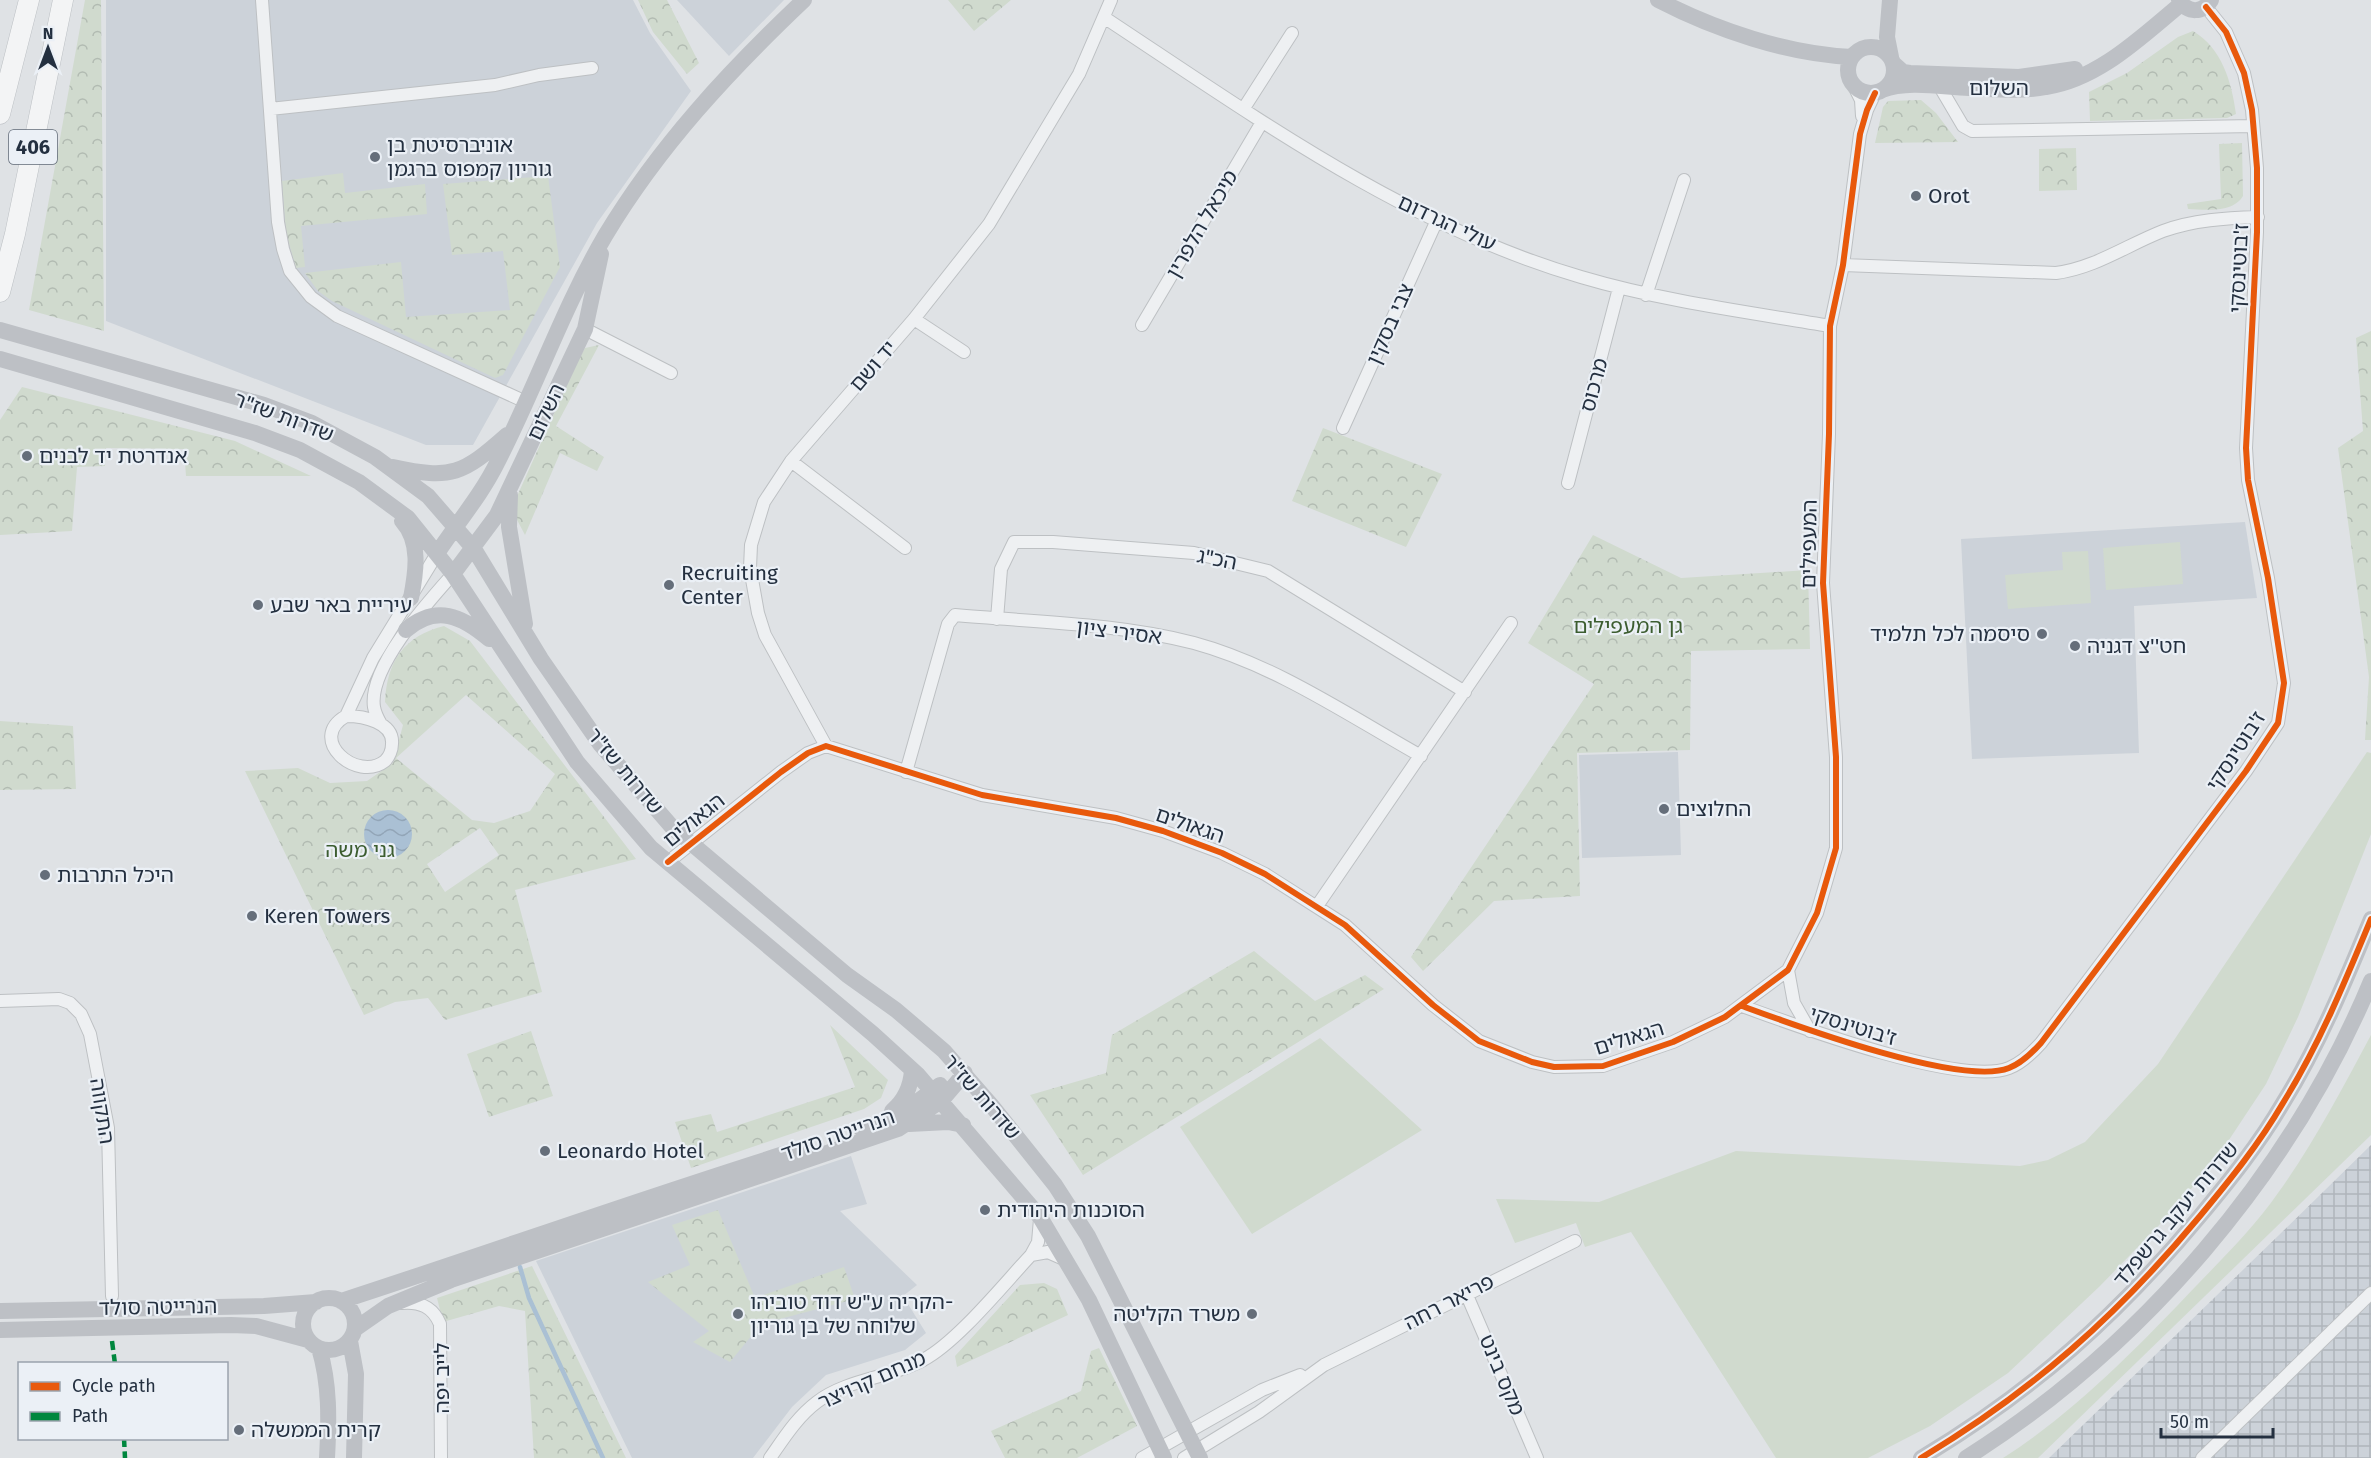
<svg xmlns="http://www.w3.org/2000/svg" width="2371" height="1458" viewBox="0 0 2371 1458" font-family="'Fira Sans','Noto Sans Hebrew',sans-serif">
  <style>
    .built { fill: #ccd2d9 }
    .industrial { fill: url(#industrial-grid) }
    .green { fill: #d0dace }
    .forest { fill: url(#forest-crowns); fill-rule: evenodd }
    .water { fill: url(#water-waves) }
    .lines { fill: none; stroke-linecap: round; stroke-linejoin: round }
    .stream { stroke: #aac0d4; stroke-width: 4.5 }
    .street-casing { stroke: #bdc0c3; stroke-width: 14 }
    .primary-casing { stroke: #bbbfc3; stroke-width: 21 }
    .street { stroke: #eef0f2; stroke-width: 12 }
    .secondary { stroke: #bdc0c5; stroke-width: 16 }
    .primary { stroke: #f3f4f5; stroke-width: 20 }
    .quiet { stroke: #00873e; stroke-width: 4.5; stroke-dasharray: 9 4.5; stroke-linecap: butt }
    .cycleway-casing { stroke: #ebf0f6; stroke-width: 10 }
    .cycleway { stroke: #e8590c; stroke-width: 6 }
    .poi-dot { fill: #656e7a; stroke: #ebf0f6; stroke-width: 2 }
    .labels { text-anchor: middle; stroke-width: 4.5; stroke-linejoin: round; paint-order: stroke }
    .shield { fill: #ebf0f6; stroke: #606a77; stroke-width: 1.5 }
    .shield-label { font-size: 20px; font-weight: bold; fill: #243040 }
    .street-label { font-size: 21px; fill: #243040; stroke: #ebf0f6 }
    .poi-label { font-size: 21px; fill: #243040; stroke: #ebf0f6; text-anchor: start }
    .park-label { font-size: 21px; fill: #3c5d30; stroke: #ebf0f6 }
  </style>
  <defs>
    <pattern id="industrial-grid" width="8" height="8" patternUnits="userSpaceOnUse" patternTransform="scale(1.5)"><rect width="8" height="8" fill="#ccd2d9"/><path d="M0 4h8M4 0v8" fill="none" stroke="#afb5bb"/></pattern>
    <pattern id="forest-crowns" width="20" height="18" patternUnits="userSpaceOnUse" patternTransform="scale(1.5)"><rect width="20" height="18" fill="#d0dace"/><path d="M2 6a3 3 0 1 1 6 0M12 15a3 3 0 1 1 6 0" fill="none" stroke="#b2bbb2"/></pattern>
    <pattern id="water-waves" width="16" height="10" patternUnits="userSpaceOnUse" patternTransform="scale(1.5)"><rect width="16" height="10" fill="#aac0d4"/><path d="M0 5q4-4 8 0t8 0" fill="none" stroke="#92a5b7"/></pattern>
  </defs>
  <rect width="100%" height="100%" fill="#dfe2e5"/>
  <path class="built" d="M 106,0 L 633,0 L 650,33 L 691,91 L 597,223 L 473,445 L 426,445 L 106,321 Z
    M 677,0 L 784,0 L 729,56 Z
    M 2245,522 L 2257,598 L 2134,606 L 2139,753 L 1972,759 L 1961,539 Z
    M 1678,752 L 1681,855 L 1582,858 L 1579,755 Z
    M 851,1156 L 867,1204 L 840,1211 L 917,1285 L 903,1296 L 926,1333 L 905,1350 L 826,1375 L 792,1407 L 753,1458 L 632,1458 L 536,1261 Z"/>
  <path class="industrial" d="M 2371,1145 L 2371,1458 L 2049,1458 L 2279,1235 Z"/>
  <path class="green" d="M 2180,542 L 2183,584 L 2106,590 L 2103,548 Z
    M 2088,551 L 2091,603 L 2008,609 L 2005,575 L 2063,570 L 2062,552 Z
    M 2367,752 L 2371,753 L 2371,834 L 2298,1017 L 2266,1084 L 2215,1161 L 2165,1219 L 2100,1286 L 2008,1373 L 1930,1426 L 1868,1458 L 1776,1458 L 1631,1232 L 1585,1247 L 1576,1223 L 1515,1243 L 1496,1199 L 1599,1202 L 1736,1151 L 2020,1166 L 2048,1160 L 2085,1142 L 2158,1064 Z
    M 2371,1035 L 2371,1135 L 2038,1458 L 2003,1458 C 2075,1412 2138,1347 2197,1285 C 2225,1256 2255,1226 2278,1193 C 2314,1143 2342,1089 2371,1035 Z
    M 1320,1038 L 1422,1130 L 1252,1234 L 1180,1127 Z"/>
  <path class="forest" d="M 85,0 L 101,0 L 104,331 L 29,310 Z
    M 638,0 L 667,0 L 699,63 L 687,74 L 653,32 Z
    M 948,0 L 1011,0 L 974,31 Z
    M 2193,31 C 2222,48 2232,83 2236,114 L 2227,118 L 2090,121 L 2089,92 L 2127,73 L 2178,37 Z
    M 1921,100 L 1936,113 L 1958,142 L 1875,143 L 1883,107 L 1888,101 Z
    M 2242,143 L 2243,196 C 2233,213 2206,210 2188,209 L 2187,204 L 2221,199 L 2219,144 Z
    M 2076,148 L 2077,190 L 2039,191 L 2039,149 Z
    M 343,173 L 345,193 L 425,184 L 427,214 L 301,226 L 305,267 L 296,268 L 286,233 L 282,181 Z
    M 548,176 L 560,267 L 503,375 L 495,378 L 332,301 L 318,291 L 305,273 L 401,262 L 406,317 L 510,310 L 503,251 L 452,255 L 443,184 Z
    M 2371,331 L 2371,740 L 2365,740 L 2369,677 L 2338,448 L 2363,431 L 2356,338 Z
    M 599,345 L 556,426 L 604,457 L 597,471 L 560,453 L 525,535 L 515,516 L 514,503 L 578,360 L 585,348 Z
    M 22,387 L 235,441 L 311,476 L 186,476 L 184,449 L 106,448 L 105,466 L 77,467 L 72,531 L 0,535 L 0,420 Z
    M 1323,428 L 1442,474 L 1406,547 L 1292,501 Z
    M 1593,535 L 1681,578 L 1808,570 L 1810,649 L 1691,651 L 1690,750 L 1577,753 L 1580,896 L 1494,901 L 1423,971 L 1411,957 L 1594,684 L 1528,643 Z
    M 444,626 L 470,641 L 636,859 L 515,890 L 542,992 L 445,1020 L 428,998 L 395,1002 L 364,1015 L 245,771 L 298,768 L 330,783 L 367,781 L 393,763 L 403,725 L 385,702 C 387,661 404,636 444,626 ZM 466,695 L 555,774 L 530,811 L 494,823 L 472,820 L 396,758 ZM 480,828 L 499,855 L 445,892 L 427,864 Z
    M 0,721 L 73,726 L 76,789 L 0,790 Z
    M 1254,951 L 1315,1001 L 1365,975 L 1384,989 L 1083,1175 L 1030,1095 L 1106,1073 L 1112,1035 Z
    M 830,1025 L 888,1080 L 881,1098 L 864,1109 L 691,1168 L 675,1122 L 711,1114 L 717,1132 L 855,1087 Z
    M 531,1031 L 553,1096 L 489,1117 L 467,1054 Z
    M 718,1210 L 755,1298 L 844,1267 L 855,1299 L 761,1324 L 730,1362 L 693,1342 L 709,1331 L 648,1282 L 690,1265 L 672,1225 Z
    M 532,1266 L 626,1458 L 534,1458 L 525,1311 L 499,1306 L 443,1322 L 437,1298 Z
    M 1044,1283 L 1057,1289 L 1068,1315 L 957,1367 L 955,1356 L 1020,1285 Z
    M 1099,1348 L 1137,1426 L 1077,1458 L 1005,1458 L 991,1431 L 1081,1391 L 1091,1351 Z"/>
  <path class="water" d="M364 834a24 24 0 1 1 48 0a24 24 0 1 1-48 0Z"/>
  <g class="lines">
    <path class="stream" d="M 520,1267 L 529,1298 L 603,1458"/>
    <g class="street-casing">
      <path id="street" d="M 262,0 L 278,222 L 283,249 L 290,271 L 311,297 L 337,316 L 526,402
        M 1105,18 C 1255,117 1406,226 1581,277 C 1662,301 1747,312 1830,326
        M 1854,86 L 1861,100 L 1862,116
        M 1940,87 L 1963,126 L 1972,131 L 2253,126
        M 1244,108 L 1292,33
        M 270,109 L 495,85 L 539,75 L 592,68
        M 1843,265 L 2056,273 C 2095,268 2127,245 2163,231 C 2193,220 2226,218 2258,217
        M 1646,295 L 1684,180
        M 914,319 L 964,352
        M 1142,325 L 1262,122
        M 585,329 L 671,373
        M 1343,428 L 1437,220
        M 791,461 L 905,548
        M 1568,483 L 1619,288
        M 997,619 L 1001,569 L 1014,542 L 1053,542 L 1194,553 L 1268,571 L 1465,692
        M 346,716 L 373,658 L 438,552
        M 346,716 C 363,716 394,722 392,744 C 392,750 389,757 385,761 C 357,783 306,739 346,716 Z
        M 381,724 C 378,719 375,713 374,707 C 368,668 428,602 453,574
        M 826,746 L 765,635 L 758,613 L 750,568 L 751,545 L 764,502 L 791,461 L 914,319 L 989,224 L 1079,74 L 1111,0
        M 906,772 L 948,624 L 955,615 C 1032,622 1118,623 1194,643 C 1275,665 1348,715 1421,756
        M 668,862 L 781,772 L 808,753 L 826,746 L 982,795 L 1116,818 L 1163,831 L 1222,853 L 1265,874 L 1345,925 L 1433,1005 L 1479,1041 L 1532,1062 L 1554,1067 L 1603,1066 L 1673,1042 L 1725,1017 L 1788,970 L 1817,913 L 1836,848 L 1836,757 L 1823,583 L 1829,434 L 1830,326 L 1843,265 L 1860,134 L 1867,110 L 1875,93
        M 1317,906 L 1511,623
        M 1788,970 L 1794,1003 L 1810,1031
        M 0,1001 L 59,999 L 70,1003 L 81,1014 L 90,1034 L 108,1128 L 112,1296
        M 1742,1006 C 1794,1025 1961,1087 2009,1068 C 2022,1063 2032,1053 2041,1043 L 2246,771 L 2278,723 L 2284,683 L 2268,578 L 2248,480 L 2246,448 L 2257,232 L 2257,168 L 2252,110 L 2244,73 L 2226,32 L 2206,7
        M 1031,1255 L 1048,1252 L 1066,1260
        M 1466,1293 L 1537,1458
        M 401,1303 C 420,1301 433,1307 440,1324 L 441,1458
        M 770,1458 C 784,1438 797,1417 817,1402 C 847,1379 890,1378 923,1360 C 957,1342 1003,1285 1031,1255 L 1038,1242 L 1040,1219
        M 1142,1458 L 1262,1390 L 1300,1375
        M 1184,1458 L 1259,1412 L 1324,1365 L 1575,1241
        M 2202,1458 L 2371,1293"/>
    </g>
    <g class="primary-casing">
      <path id="primary" d="M 0,114 L 29,0
        M 0,292 L 15,234 L 63,0"/>
    </g>
    <use href="#street" class="street"/>
    <path class="secondary" d="M 1658,0 C 1716,30 1787,54 1852,57
      M 1890,0 L 1887,37 L 1891,57
      M 2179,0 C 2188,14 2203,13 2211,0
      M1848 70a23 23 0 1 1 46 0a23 23 0 1 1-46 0Z
      M 1894,64 L 1903,72 L 1910,73 L 2019,77 L 2075,69
      M 1882,90 C 1908,80 1942,87 1969,88 C 1994,89 2021,92 2046,87 C 2099,79 2142,36 2181,4
      M 0,330 L 264,405 L 312,423 L 375,457 L 428,496 L 474,549 L 541,659 L 600,744 L 672,827 L 847,975 L 896,1010 L 944,1051 L 992,1106 L 1055,1185 L 1088,1236 L 1200,1458
      M 0,359 L 255,433 L 300,450 L 359,482 L 408,518 L 453,574 L 577,762 L 651,848 L 873,1034 L 918,1075 L 1040,1217 L 1089,1300 L 1164,1458
      M 393,467 C 452,480 463,474 507,435
      M 510,495 L 509,527 L 525,624
      M 402,521 C 421,542 416,572 411,598
      M 438,552 C 458,522 482,494 498,461 C 536,387 563,308 605,236 C 659,146 729,71 804,0
      M 453,574 L 497,515 L 585,329 L 601,254
      M 406,630 C 436,604 462,616 489,639
      M 892,1111 C 905,1100 911,1087 912,1070
      M 909,1124 L 948,1122 L 963,1125
      M 862,1130 L 902,1113 L 940,1085
      M303 1324a26 26 0 1 1 52 0a26 26 0 1 1-52 0Z
      M 341,1301 C 495,1251 648,1196 803,1148
      M 0,1311 L 264,1306 L 316,1302
      M 355,1329 L 388,1306 L 451,1280 L 898,1129 L 941,1101 L 965,1073
      M 0,1330 L 231,1325 L 256,1326 L 308,1340
      M 350,1341 L 356,1374 L 354,1458
      M 319,1348 C 330,1384 329,1421 327,1458
      M 1921,1458 C 2033,1391 2117,1316 2200,1216 C 2230,1180 2259,1144 2283,1103 C 2319,1045 2345,982 2371,919
      M 1966,1458 C 2142,1347 2292,1172 2371,981"/>
    <use href="#primary" class="primary"/>
    <path class="quiet" d="M 112,1341 L 115,1364
      M 124,1438 L 125,1458"/>
    <g class="cycleway-casing">
      <path id="cycleway" d="M 668,862 L 781,772 L 808,753 L 826,746 L 982,795 L 1116,818 L 1163,831 L 1222,853 L 1265,874 L 1345,925 L 1433,1005 L 1479,1041 L 1532,1062 L 1554,1067 L 1603,1066 L 1673,1042 L 1725,1017 L 1788,970 L 1817,913 L 1836,848 L 1836,757 L 1823,583 L 1829,434 L 1830,326 L 1843,265 L 1860,134 L 1867,110 L 1875,93
        M 1742,1006 C 1794,1025 1961,1087 2009,1068 C 2022,1063 2032,1053 2041,1043 L 2246,771 L 2278,723 L 2284,683 L 2268,578 L 2248,480 L 2246,448 L 2257,232 L 2257,168 L 2252,110 L 2244,73 L 2226,32 L 2206,7
        M 1921,1458 C 2033,1391 2117,1316 2200,1216 C 2230,1180 2259,1144 2283,1103 C 2319,1045 2345,982 2371,919"/>
    </g>
    <use href="#cycleway" class="cycleway"/>
  </g>
  <g class="poi-dot">
    <circle cx="375" cy="157" r="6"/>
    <circle cx="1916" cy="196" r="6"/>
    <circle cx="27" cy="456" r="6"/>
    <circle cx="669" cy="585" r="6"/>
    <circle cx="258" cy="605" r="6"/>
    <circle cx="2042" cy="634" r="6"/>
    <circle cx="2075" cy="646" r="6"/>
    <circle cx="1664" cy="809" r="6"/>
    <circle cx="45" cy="875" r="6"/>
    <circle cx="252" cy="916" r="6"/>
    <circle cx="545" cy="1151" r="6"/>
    <circle cx="985" cy="1210" r="6"/>
    <circle cx="738" cy="1314" r="6"/>
    <circle cx="1252" cy="1314" r="6"/>
    <circle cx="239" cy="1430" r="6"/>
  </g>
  <g class="labels">
    <rect class="shield" x="9" y="130" width="48" height="34" rx="4.5"/>
    <g class="shield-label">
      <text x="33" y="154">406</text>
    </g>
    <g class="street-label">
      <text x="1999" y="95">השלום</text>
      <text transform="translate(1447 223) rotate(25)" y="7">עולי הגרדום</text>
      <text transform="translate(1202 224) rotate(-60)" y="7">מיכאל הלפרין</text>
      <text transform="translate(2239 268) rotate(-87)" y="7">ז'בוטינסקי</text>
      <text transform="translate(1390 324) rotate(-66)" y="7">צבי בסקין</text>
      <text transform="translate(873 366) rotate(-49)" y="7">יד ושם</text>
      <text transform="translate(1594 385) rotate(-75)" y="7">מרכוס</text>
      <text transform="translate(546 412) rotate(-65)" y="7">השלום</text>
      <text transform="translate(284 417) rotate(21)" y="7">שדרות שז"ר</text>
      <text transform="translate(1809 544) rotate(-89)" y="7">המעפילים</text>
      <text transform="translate(1217 559) rotate(11)" y="7">הכ"ג</text>
      <text transform="translate(1119 632) rotate(7)" y="7">אסירי ציון</text>
      <text transform="translate(2236 751) rotate(-57)" y="7">ז'בוטינסקי</text>
      <text transform="translate(625 771) rotate(50)" y="7">שדרות שז"ר</text>
      <text transform="translate(694 820) rotate(-39)" y="7">הגאולים</text>
      <text transform="translate(1190 825) rotate(19)" y="7">הגאולים</text>
      <text transform="translate(1853 1026) rotate(17)" y="7">ז'בוטינסקי</text>
      <text transform="translate(1629 1038) rotate(-17)" y="7">הגאולים</text>
      <text transform="translate(982 1097) rotate(49)" y="7">שדרות שז"ר</text>
      <text transform="translate(102 1111) rotate(81)" y="7">התקווה</text>
      <text transform="translate(838 1135) rotate(-19)" y="7">הנרייטה סולד</text>
      <text transform="translate(2176 1214) rotate(-50)" y="7">שדרות יעקב גרשפלד</text>
      <text transform="translate(1449 1302) rotate(-27)" y="7">פריאר רחה</text>
      <text transform="translate(158 1307) rotate(-1)" y="7">הנרייטה סולד</text>
      <text transform="translate(1502 1375) rotate(67)" y="7">מקס בינט</text>
      <text transform="translate(442 1378) rotate(-90)" y="7">לייב יפה</text>
      <text transform="translate(872 1380) rotate(-24)" y="7">מנחם קרויצר</text>
    </g>
    <g class="poi-label">
      <text x="387" y="152">אוניברסיטת בן<tspan x="387" dy="24">גוריון קמפוס ברגמן</tspan></text>
      <text x="1928" y="203">Orot</text>
      <text x="39" y="463">אנדרטת יד לבנים</text>
      <text x="681" y="580">Recruiting<tspan x="681" dy="24">Center</tspan></text>
      <text x="270" y="612">עיריית באר שבע</text>
      <text x="2030" y="641" text-anchor="end">סיסמה לכל תלמיד</text>
      <text x="2087" y="653">חט''צ דגניה</text>
      <text x="1676" y="816">החלוצים</text>
      <text x="57" y="882">היכל התרבות</text>
      <text x="264" y="923">Keren Towers</text>
      <text x="557" y="1158">Leonardo Hotel</text>
      <text x="997" y="1217">הסוכנות היהודית</text>
      <text x="750" y="1309">הקריה ע"ש דוד טוביהו-<tspan x="750" dy="24">שלוחה של בן גוריון</tspan></text>
      <text x="1240" y="1321" text-anchor="end">משרד הקליטה</text>
      <text x="251" y="1437">קרית הממשלה</text>
    </g>
    <g class="park-label">
      <text x="1628" y="633">גן המעפילים</text>
      <text x="360" y="857">גני משה</text>
    </g>
  </g>
  <rect x="18" y="1362" width="210" height="78" fill="#ebf0f6" stroke="#9ba3ad" stroke-width="1.5"/>
  <rect x="30" y="1382" width="30" height="9" fill="#e8590c" stroke="#9ba3ad" stroke-width="1.5"/>
  <text x="72" y="1392" font-size="18" fill="#243040">Cycle path</text>
  <rect x="30" y="1412" width="30" height="9" fill="#00873e" stroke="#9ba3ad" stroke-width="1.5"/>
  <text x="72" y="1422" font-size="18" fill="#243040">Path</text>
  <g transform="translate(48 48)" stroke="#ebf0f6" stroke-width="4.5" paint-order="stroke">
  <path d="M0-4.5L10 22L0 15L-10 22Z" fill="#243040"/>
  <text y="-9" font-size="16" font-weight="bold" text-anchor="middle" fill="#243040">N</text>
  </g>
  <path d="M2161 1428v9h112v-9" fill="none" stroke="#243040" stroke-width="3"/>
  <text x="2170" y="1428" font-size="18" fill="#243040" stroke="#ebf0f6" stroke-width="4.5" paint-order="stroke">50 m</text>
</svg>
